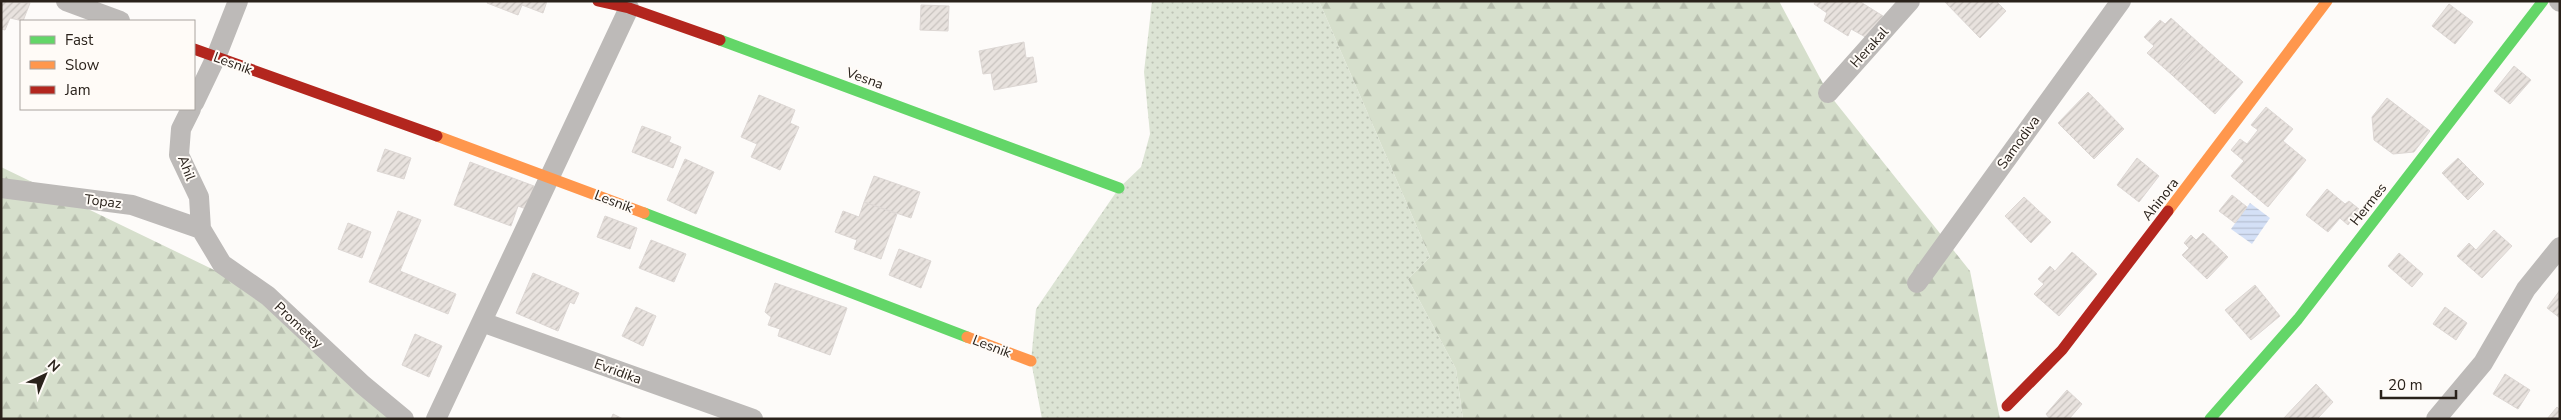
<svg xmlns="http://www.w3.org/2000/svg" width="2561" height="420" viewBox="0 0 2561 420" font-family="'Nunito Sans',sans-serif">
  <style>
    .grass { fill: url(#grass-dots) }
    .forest { fill: url(#forest-firs) }
    .water { fill: url(#water-rules) }
    .building { fill: url(#building-hatch); stroke: #ddd7d4 }
    .lines { fill: none; stroke-linecap: round; stroke-linejoin: round }
    .street { stroke: #bdbab8; stroke-width: 20 }
    .fast { stroke: #63d668; stroke-width: 11 }
    .slow { stroke: #ff974d; stroke-width: 11 }
    .jam { stroke: #b3261e; stroke-width: 11 }
    .labels { text-anchor: middle; stroke-width: 4; stroke-linejoin: round; paint-order: stroke }
    .street-label { font-size: 14px; fill: #2a221b; stroke: #fffbf7 }
  </style>
  <defs>
    <pattern id="grass-dots" width="8" height="8" patternUnits="userSpaceOnUse" patternTransform="scale(1.25)"><rect width="8" height="8" fill="#dce4d4"/><path d="M2 2h.1M6 6h.1" fill="none" stroke="#bdc3b5" stroke-width="1.8" stroke-linecap="round"/></pattern>
    <pattern id="forest-firs" width="22" height="20" patternUnits="userSpaceOnUse" patternTransform="scale(1.25)"><rect width="22" height="20" fill="#d6dfcc"/><path d="M5 1l3.5 6h-7zM16 11l3.5 6h-7z" fill="#b8bfaf"/></pattern>
    <pattern id="water-rules" width="6" height="5" patternUnits="userSpaceOnUse" patternTransform="scale(1.25)"><rect width="6" height="5" fill="#d4e0f6"/><path d="M0 2.5h6" fill="none" stroke="#b6c0d2"/></pattern>
    <pattern id="building-hatch" width="6" height="6" patternUnits="userSpaceOnUse" patternTransform="scale(1.25)"><rect width="6" height="6" fill="#e8e2de"/><path d="M-1 1l2-2M0 6l6-6M5 7l2-2" fill="none" stroke="#c7c2be"/></pattern>
  </defs>
  <rect width="100%" height="100%" fill="#fdfbf9"/>
  <path class="grass" d="M 1152,1 L 1319,1 L 1430,257 L 1408,279 L 1456,369 L 1463,419 L 1042,419 L 1031,361 L 1036,309 L 1119,188 L 1141,167 L 1150,134 L 1144,72 Z"/>
  <path class="forest" d="M 1319,1 L 1779,1 L 1828,93 L 1970,271 L 2000,419 L 1463,419 L 1456,369 L 1408,279 L 1430,257 Z
    M 1,167 L 268,296 L 409,419 L 1,419 Z"/>
  <path class="water" d="M 2250,203 L 2270,218 L 2252,244 L 2231,229 Z"/>
  <path class="building" d="M 1,1 L 30,3 L 23,21 L 10,18 L 5,30 L 1,29 Z
    M 488,1 L 547,1 L 543,13 L 522,5 L 518,15 L 487,3 Z
    M 1816,1 L 1859,1 L 1883,16 L 1869,39 L 1851,29 L 1848,36 L 1824,21 L 1827,13 L 1814,4 Z
    M 1944,1 L 1996,1 L 2006,11 L 1980,38 Z
    M 2449,4 L 2473,22 L 2455,44 L 2432,26 Z
    M 921,5 L 949,6 L 948,31 L 920,30 Z
    M 2171,18 L 2200,44 L 2172,75 L 2147,53 L 2154,46 L 2144,37 L 2160,20 L 2165,24 Z
    M 1024,42 L 1026,58 L 1033,57 L 1037,82 L 994,90 L 991,73 L 983,74 L 979,51 Z
    M 2200,44 L 2243,82 L 2215,114 L 2172,75 Z
    M 2514,66 L 2531,80 L 2510,104 L 2494,91 Z
    M 2088,92 L 2124,129 L 2094,159 L 2058,123 Z
    M 759,95 L 795,110 L 790,123 L 799,127 L 780,170 L 751,157 L 757,144 L 741,137 Z
    M 2387,98 L 2430,131 L 2414,152 L 2393,154 L 2374,140 L 2372,117 Z
    M 2266,107 L 2293,129 L 2283,141 L 2306,160 L 2268,207 L 2231,176 L 2244,161 L 2231,150 L 2240,139 L 2247,144 L 2258,130 L 2251,125 Z
    M 642,126 L 671,137 L 669,142 L 681,147 L 673,168 L 632,152 Z
    M 385,149 L 411,158 L 404,179 L 377,171 Z
    M 2137,158 L 2159,176 L 2139,202 L 2117,185 Z
    M 2458,158 L 2484,184 L 2468,200 L 2442,173 Z
    M 685,159 L 714,172 L 696,214 L 667,200 Z
    M 470,162 L 534,186 L 526,209 L 518,206 L 511,226 L 454,205 Z
    M 874,176 L 920,192 L 911,218 L 864,202 Z
    M 2327,189 L 2345,204 L 2349,201 L 2359,209 L 2348,225 L 2340,218 L 2328,232 L 2306,215 Z
    M 2232,195 L 2247,207 L 2235,223 L 2219,211 Z
    M 2024,197 L 2051,222 L 2031,243 L 2005,216 Z
    M 864,202 L 897,214 L 881,259 L 854,249 L 857,240 L 835,232 L 843,211 L 859,217 Z
    M 398,211 L 421,220 L 400,271 L 456,294 L 448,314 L 369,282 Z
    M 605,216 L 637,228 L 630,249 L 597,237 Z
    M 348,223 L 371,232 L 362,258 L 338,249 Z
    M 2494,230 L 2512,246 L 2482,278 L 2457,256 L 2469,243 L 2476,250 Z
    M 2203,233 L 2228,257 L 2207,279 L 2182,255 L 2189,248 L 2184,243 L 2191,235 L 2196,240 Z
    M 651,240 L 686,254 L 674,282 L 639,268 Z
    M 899,249 L 931,261 L 921,288 L 889,275 Z
    M 2072,252 L 2097,274 L 2059,316 L 2034,294 L 2044,284 L 2038,279 L 2050,266 L 2055,271 Z
    M 2399,253 L 2423,274 L 2412,287 L 2388,266 Z
    M 533,273 L 579,293 L 574,304 L 570,302 L 558,331 L 516,313 Z
    M 775,283 L 847,308 L 830,355 L 778,336 L 780,329 L 768,325 L 771,317 L 765,312 Z
    M 2255,285 L 2280,316 L 2251,340 L 2225,310 Z
    M 2560,290 L 2560,318 L 2547,308 Z
    M 636,307 L 656,316 L 643,346 L 622,336 Z
    M 2445,307 L 2467,323 L 2456,340 L 2433,324 Z
    M 415,334 L 442,346 L 429,377 L 402,365 Z
    M 2505,374 L 2530,390 L 2518,409 L 2493,394 Z
    M 2316,384 L 2333,402 L 2317,419 L 2283,419 Z
    M 2067,390 L 2082,404 L 2069,419 L 2050,419 L 2046,414 Z
    M 2557,407 L 2560,410 L 2560,419 L 2547,419 Z
    M 613,414 L 623,419 L 611,419 Z"/>
  <g class="lines">
    <path class="street" d="M 66,1 L 120,21
      M 2559,1 L 2560,2
      M 1828,93 L 1910,1
      M 194,103 L 216,57 L 238,1
      M 191,109 L 181,129 L 179,155 L 199,197 L 201,229 L 222,264 L 268,296 L 363,385 L 404,419
      M 1,188 L 132,205 L 201,229
      M 1917,283 L 2121,1
      M 482,322 L 753,419
      M 436,419 L 629,8
      M 2436,419 L 2483,363 L 2526,289 L 2560,247"/>
    <path class="fast" d="M 720,40 L 1119,188
      M 644,213 L 967,337
      M 2210,419 L 2298,319 L 2543,1"/>
    <path class="slow" d="M 437,136 L 644,213
      M 2168,211 L 2327,1
      M 967,337 L 1031,361"/>
    <path class="jam" d="M 598,1 L 629,8 L 720,40
      M 194,49 L 437,136
      M 2007,406 L 2062,350 L 2168,211"/>
  </g>
  <g class="labels">
    <g class="street-label">
      <text transform="translate(1869 47) rotate(-48)" y="5">Herakal</text>
      <text transform="translate(233 63) rotate(20)" y="5">Lesnik</text>
      <text transform="translate(865 78) rotate(20)" y="5">Vesna</text>
      <text transform="translate(2018 142) rotate(-54)" y="5">Samodiva</text>
      <text transform="translate(187 168) rotate(69)" y="5">Ahil</text>
      <text transform="translate(2160 199) rotate(-52)" y="5">Ahinora</text>
      <text transform="translate(103 201) rotate(7)" y="5">Topaz</text>
      <text transform="translate(614 201) rotate(21)" y="5">Lesnik</text>
      <text transform="translate(2368 204) rotate(-52)" y="5">Hermes</text>
      <text transform="translate(299 325) rotate(43)" y="5">Prometey</text>
      <text transform="translate(992 346) rotate(21)" y="5">Lesnik</text>
      <text transform="translate(618 371) rotate(20)" y="5">Evridika</text>
    </g>
  </g>
  <rect width="2561" height="420" fill="none" stroke="#2a221b" stroke-width="5"/>
  <rect x="20" y="20" width="175" height="90" fill="#fffbf7" stroke="#aaa49f"/>
  <rect x="30" y="36" width="25" height="8" fill="#63d668" stroke="#aaa49f"/>
  <text x="65" y="45" font-size="15" fill="#2a221b">Fast</text>
  <rect x="30" y="61" width="25" height="8" fill="#ff974d" stroke="#aaa49f"/>
  <text x="65" y="70" font-size="15" fill="#2a221b">Slow</text>
  <rect x="30" y="86" width="25" height="8" fill="#b3261e" stroke="#aaa49f"/>
  <text x="65" y="95" font-size="15" fill="#2a221b">Jam</text>
  <g transform="translate(45 375) rotate(44)" stroke="#fffbf7" stroke-width="4" paint-order="stroke">
  <path d="M0-4L9 19L0 12L-9 19Z" fill="#2a221b"/>
  <text y="-8" font-size="14" font-weight="bold" text-anchor="middle" fill="#2a221b">N</text>
  </g>
  <path d="M2381 390v8h75v-8" fill="none" stroke="#2a221b" stroke-width="2.5"/>
  <text x="2388" y="390" font-size="15" fill="#2a221b" stroke="#fffbf7" stroke-width="4" paint-order="stroke">20 m</text>
</svg>
